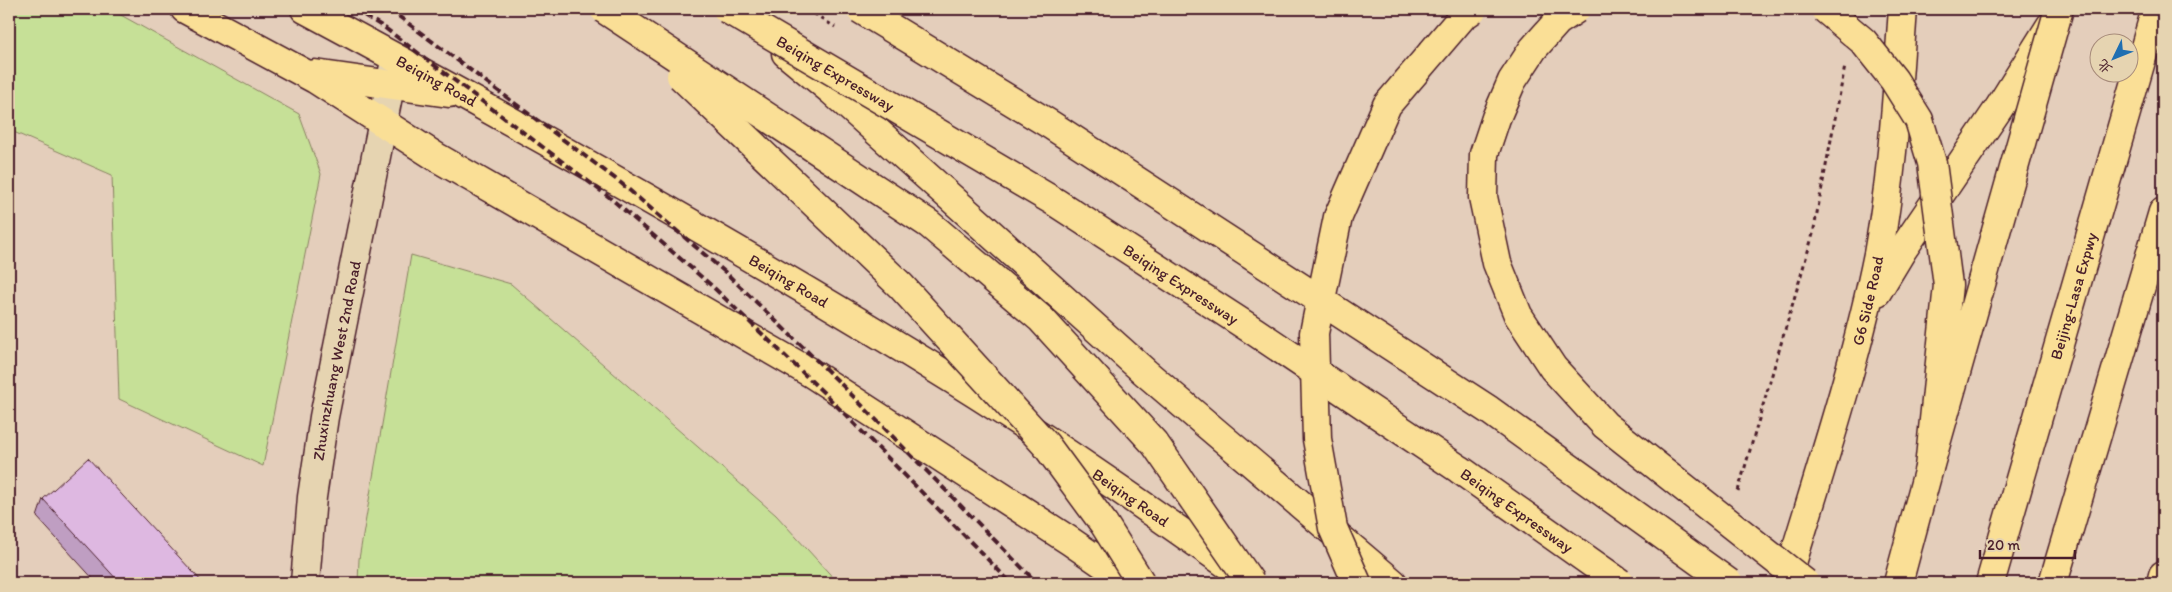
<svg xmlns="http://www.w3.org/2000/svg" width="2172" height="592" viewBox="0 0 2172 592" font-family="Itim,'LXGW WenKai TC',sans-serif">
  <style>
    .green { fill: #c6e097; stroke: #888061 }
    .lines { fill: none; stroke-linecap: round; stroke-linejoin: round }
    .minor-casing { stroke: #4a1f2b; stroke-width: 31 }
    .primary-casing { stroke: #4a1f2b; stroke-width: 31 }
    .motorway-casing { stroke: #4a1f2b; stroke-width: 31 }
    .path { stroke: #4a1f2b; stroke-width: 3; stroke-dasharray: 4 4; stroke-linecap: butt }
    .minor { stroke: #e6d4b1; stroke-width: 28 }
    .primary { stroke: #fadf96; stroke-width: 28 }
    .motorway { stroke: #fadf96; stroke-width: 28 }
    .rail { stroke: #4a1f2b; stroke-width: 4; stroke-dasharray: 8 4; stroke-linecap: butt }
    .primary-bridge-casing { stroke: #4a1f2b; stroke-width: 31; stroke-linecap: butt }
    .trunk-bridge-casing { stroke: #4a1f2b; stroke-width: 31; stroke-linecap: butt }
    .primary-bridge { stroke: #fadf96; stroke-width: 28 }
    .trunk-bridge { stroke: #fadf96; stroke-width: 28 }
    .wall { fill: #bf9ec2; stroke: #4a1f2b }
    .building { fill: #deb8e1; stroke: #4a1f2b }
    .labels { text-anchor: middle; stroke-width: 5; stroke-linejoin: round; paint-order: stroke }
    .street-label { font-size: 16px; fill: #4a1f2b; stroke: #e6d4b1 }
  </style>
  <rect width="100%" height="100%" fill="#e4cebb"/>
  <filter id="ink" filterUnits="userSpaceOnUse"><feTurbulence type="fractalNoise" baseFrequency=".02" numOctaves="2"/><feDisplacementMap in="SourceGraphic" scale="10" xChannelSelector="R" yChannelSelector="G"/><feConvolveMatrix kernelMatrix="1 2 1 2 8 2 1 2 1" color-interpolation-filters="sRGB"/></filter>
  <g filter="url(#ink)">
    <path class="green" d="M 9,9 L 110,9 L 299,114 L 321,174 L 263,466 L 119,399 L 112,175 L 9,130 Z
      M 411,255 L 511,284 L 776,515 L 838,583 L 358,583 L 359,559 Z"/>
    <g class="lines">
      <g class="minor-casing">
        <g id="minor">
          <path id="s1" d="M 305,583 L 312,497 L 324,417 L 395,61"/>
        </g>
      </g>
      <g class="primary-casing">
        <g id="primary">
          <path d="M 185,9 L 315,79 L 438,158 L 811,373 L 1070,541 L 1131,583"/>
          <path id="s2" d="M 305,9 C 525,127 744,250 957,382 C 1055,443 1150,510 1245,577"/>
          <path d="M 786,53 L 832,91 L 1146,373 L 1393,583"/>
          <path d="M 315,74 L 449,93"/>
          <path d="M 1877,292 L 1903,249 L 1999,108 L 2051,25"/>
          <path id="s3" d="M 1786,583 C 1818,476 1856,364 1878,254 C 1893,173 1897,90 1903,9"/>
          <path d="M 2161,583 L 2163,575"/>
        </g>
      </g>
      <g class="motorway-casing">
        <g id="motorway">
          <path id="s4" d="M 1990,583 L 2156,9"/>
          <path d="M 2053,583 L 2163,212"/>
        </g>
      </g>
      <path class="path" d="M 807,9 L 835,27
        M 1738,491 L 1813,234 L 1845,66"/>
      <use href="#minor" class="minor"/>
      <use href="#primary" class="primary"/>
      <use href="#motorway" class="motorway"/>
      <path class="rail" d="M 354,9 L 385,28 L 609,197 L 712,286 L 824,393 L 1011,583
        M 389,9 L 621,183 L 725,272 L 837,380 L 1037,583"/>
      <g class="primary-bridge-casing">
        <path id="primary-bridge" d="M 1898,583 L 1929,468 L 2059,9"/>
      </g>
      <g class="trunk-bridge-casing">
        <g id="trunk-bridge">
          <path d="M 604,9 L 929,224 L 1041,319 L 1155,444 L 1251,583"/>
          <path id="s5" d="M 727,9 L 1055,202 L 1254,331 L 1459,469 L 1620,583"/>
          <path d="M 860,9 L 1051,125 L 1489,410 L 1729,583"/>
          <path d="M 1576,9 L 1558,21 L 1533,49 L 1512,81 L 1496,118 L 1484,154 L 1483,197 L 1497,263 L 1518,315 L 1553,368 L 1605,425 L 1805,583"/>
          <path d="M 1825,9 L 1863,41 L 1894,80 L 1919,120 L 1932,163 L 1948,285 L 1929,468"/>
          <path d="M 681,76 L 901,286 L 1046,445 L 1104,524 L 1141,583"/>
          <path d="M 1357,583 L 1333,528 L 1317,439 L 1314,333 L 1338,217 L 1387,105 L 1463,16 L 1473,9"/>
        </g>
      </g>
      <use href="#primary-bridge" class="primary-bridge"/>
      <use href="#trunk-bridge" class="trunk-bridge"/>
    </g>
    <path class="wall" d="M 43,499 L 203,583 L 97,583 L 37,517 Z"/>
    <path class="building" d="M 88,458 L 203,583 L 120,583 L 43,499 Z"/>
  </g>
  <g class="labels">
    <g class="street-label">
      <text dy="6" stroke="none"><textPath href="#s5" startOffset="126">Beiqing Expressway</textPath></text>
      <text dy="6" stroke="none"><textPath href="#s2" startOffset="150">Beiqing Road</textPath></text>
      <text dy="6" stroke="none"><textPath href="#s2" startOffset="555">Beiqing Road</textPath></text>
      <text dy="6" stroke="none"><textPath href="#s5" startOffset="531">Beiqing Expressway</textPath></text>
      <text dy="6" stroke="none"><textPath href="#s4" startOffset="299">Beijing-Lasa Expwy</textPath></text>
      <text dy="6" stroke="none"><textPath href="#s3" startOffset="294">G6 Side Road</textPath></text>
      <text dy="6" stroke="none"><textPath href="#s1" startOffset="225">Zhuxinzhuang West 2nd Road</textPath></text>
      <text dy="6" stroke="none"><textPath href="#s2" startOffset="960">Beiqing Road</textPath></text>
      <text dy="6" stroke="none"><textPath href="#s5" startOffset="936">Beiqing Expressway</textPath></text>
    </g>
  </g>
  <rect width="2172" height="592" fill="none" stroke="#e6d4b1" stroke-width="30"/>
  <rect x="15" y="15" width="2142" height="562" fill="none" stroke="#4a1f2b" stroke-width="2" filter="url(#ink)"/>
  <g transform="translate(2114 58) rotate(227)"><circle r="24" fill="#e6d4b1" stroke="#a88c7b"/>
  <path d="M0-4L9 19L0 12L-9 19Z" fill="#1f6fb2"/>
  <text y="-8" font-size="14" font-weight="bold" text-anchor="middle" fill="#4a1f2b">北</text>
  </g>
  <path d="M1980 550v8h95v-8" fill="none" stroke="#4a1f2b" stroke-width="2.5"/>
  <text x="1987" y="550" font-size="15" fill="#4a1f2b" stroke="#e6d4b1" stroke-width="4" paint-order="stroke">20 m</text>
</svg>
